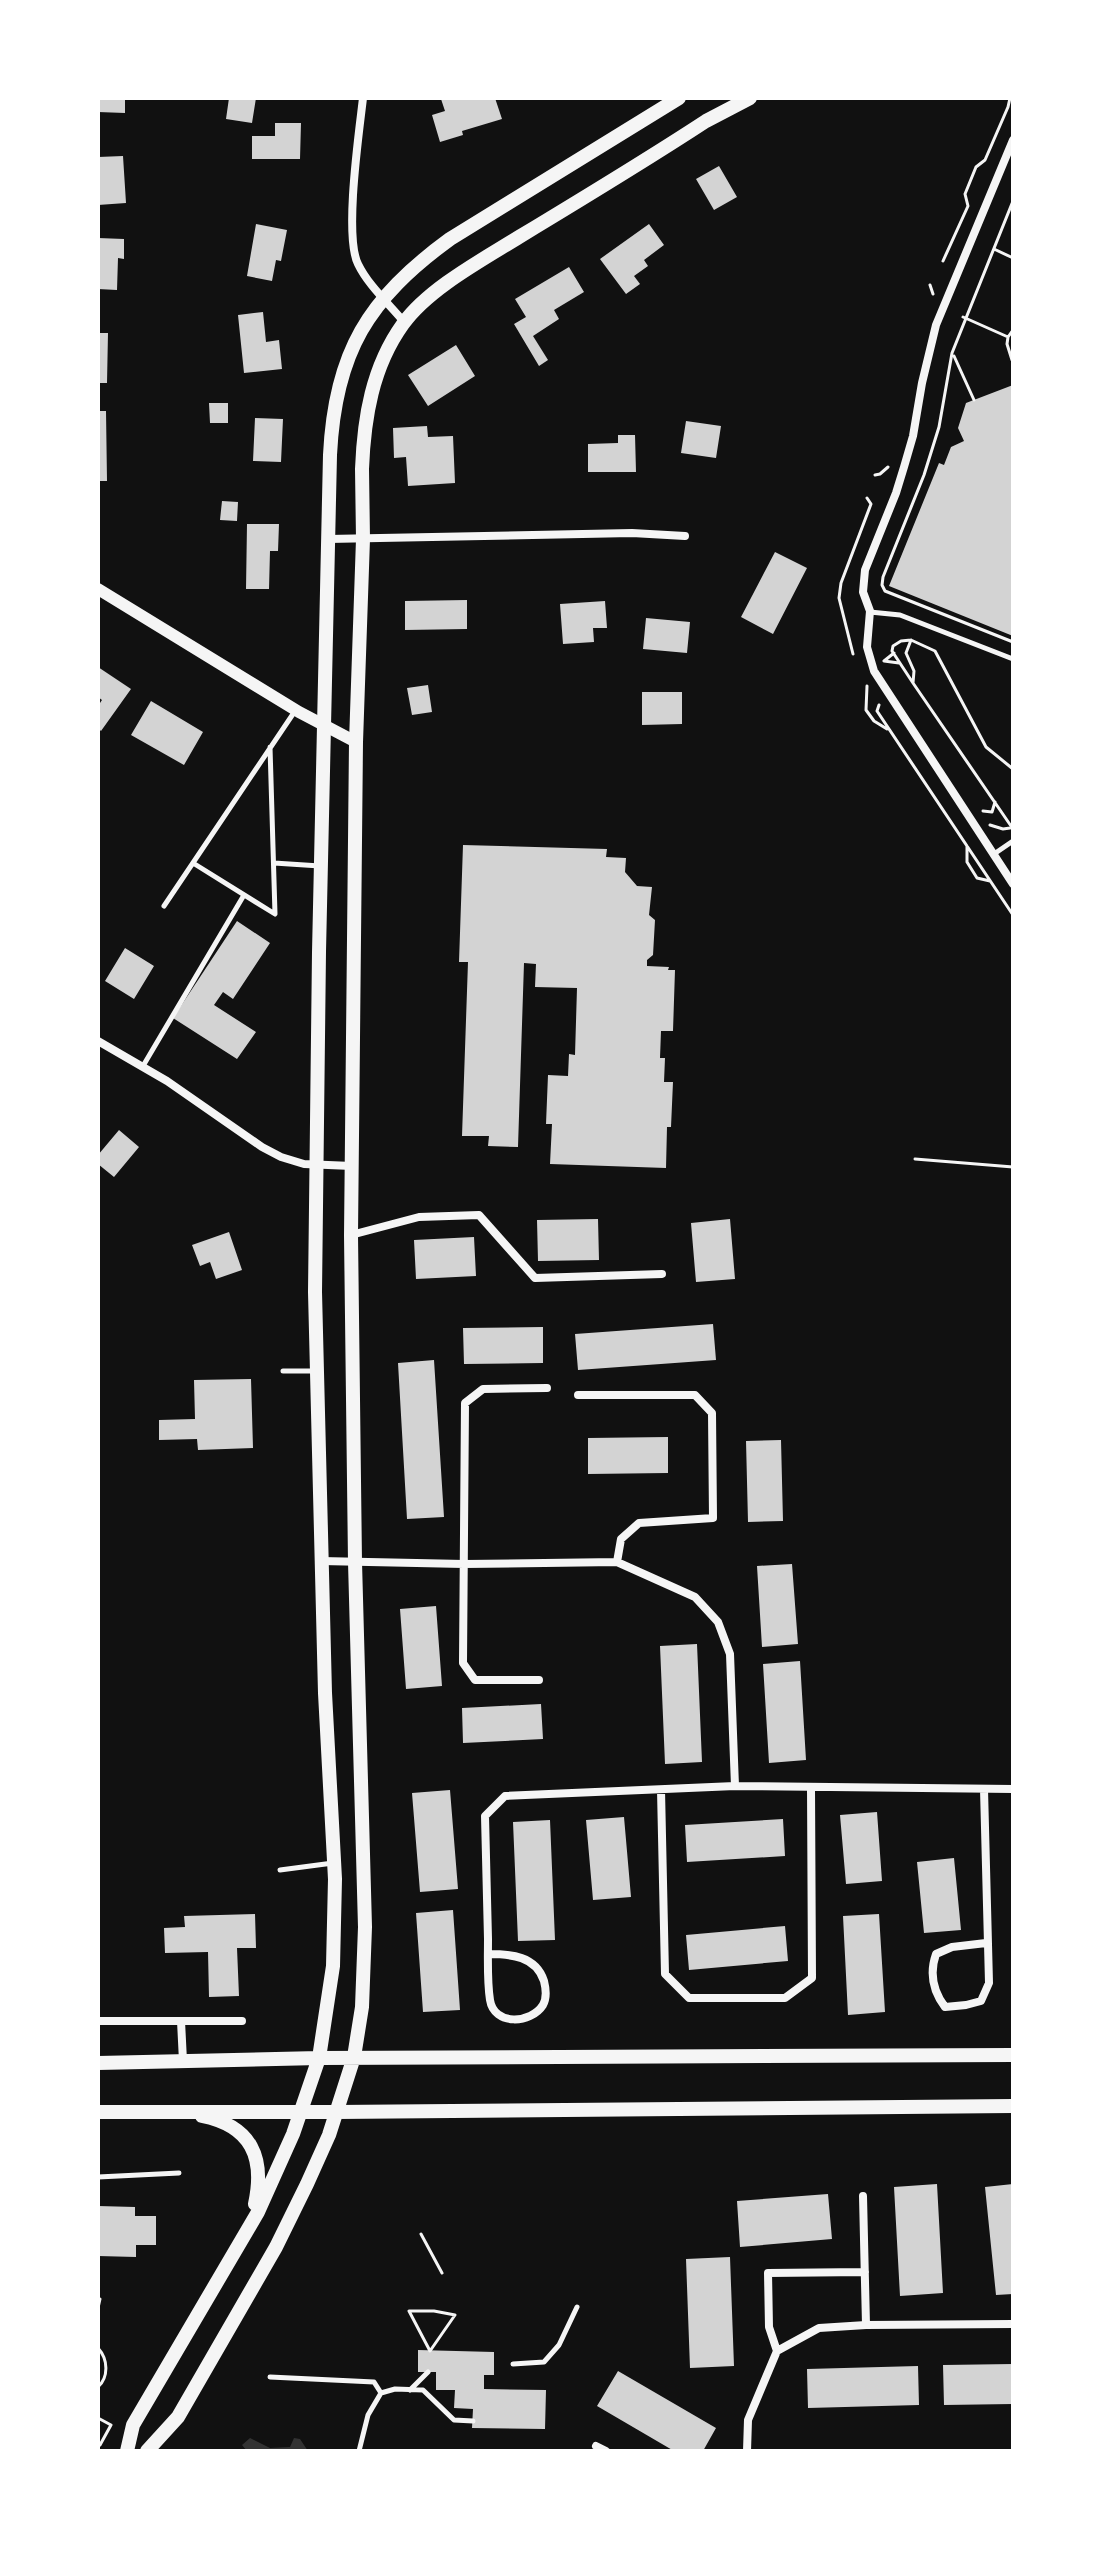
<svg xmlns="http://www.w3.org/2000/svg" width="1111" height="2549" viewBox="0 0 1111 2549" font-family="'DejaVu Sans',sans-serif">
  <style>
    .water { fill: #333 }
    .building { fill: #d3d3d3 }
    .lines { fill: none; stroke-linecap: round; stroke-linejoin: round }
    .path { stroke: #f5f5f5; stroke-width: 3 }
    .service { stroke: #f5f5f5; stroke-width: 5 }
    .minor { stroke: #f5f5f5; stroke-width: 8 }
    .tertiary { stroke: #f5f5f5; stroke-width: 12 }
    .primary { stroke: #f5f5f5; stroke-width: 14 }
  </style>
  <rect width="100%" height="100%" fill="#111"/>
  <path class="water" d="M 250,2438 L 270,2448 L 290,2447 L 294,2438 L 300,2439 L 308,2451 L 247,2451 L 242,2445 Z"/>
  <path class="building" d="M 98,98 L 125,98 L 125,113 L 98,112 Z
    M 229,98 L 256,98 L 252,123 L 226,119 Z
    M 445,98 L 495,98 L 502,119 L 462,131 L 463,135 L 440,142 L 432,115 L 445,111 L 441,99 Z
    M 275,123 L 301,123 L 300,159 L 252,159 L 252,136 L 275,136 Z
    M 123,156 L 126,203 L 98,205 L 98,157 Z
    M 719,166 L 737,197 L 714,210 L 696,179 Z
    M 256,224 L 287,230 L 281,261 L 276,260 L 272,281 L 247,276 Z
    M 649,224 L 664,245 L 644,260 L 648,266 L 634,276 L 640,284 L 626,294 L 600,259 Z
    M 98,238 L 124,239 L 124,259 L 118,258 L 117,290 L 98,289 Z
    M 569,267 L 584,292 L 554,310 L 559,319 L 533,336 L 548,360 L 539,366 L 514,324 L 526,317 L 515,299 Z
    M 263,312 L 266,342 L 279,340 L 282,369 L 244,373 L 238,315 Z
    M 98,333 L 108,333 L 107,383 L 98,383 Z
    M 456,345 L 475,376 L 428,406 L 408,375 Z
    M 1013,385 L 1013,636 L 889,586 L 939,463 L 944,465 L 951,447 L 964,441 L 958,428 L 966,403 Z
    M 209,403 L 228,403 L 228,423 L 210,423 Z
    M 98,411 L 106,411 L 107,481 L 98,481 Z
    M 255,418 L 283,419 L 281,462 L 253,461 Z
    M 686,421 L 721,426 L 716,458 L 681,453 Z
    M 427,426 L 428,437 L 453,436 L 455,483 L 408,486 L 406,457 L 394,458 L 393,428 Z
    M 618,435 L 635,435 L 636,472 L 588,472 L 588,444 L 618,443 Z
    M 222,501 L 238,502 L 237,521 L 220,520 Z
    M 247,524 L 279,524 L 278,551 L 270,551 L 269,589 L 246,589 Z
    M 775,552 L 807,568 L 773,634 L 741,617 Z
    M 467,600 L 467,629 L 405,630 L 405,601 Z
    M 605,601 L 607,628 L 593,628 L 594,642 L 563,644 L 560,604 Z
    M 646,618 L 690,622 L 687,653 L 643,649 Z
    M 98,667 L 131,689 L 101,731 L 98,728 L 98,706 L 102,700 L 98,697 Z
    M 428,685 L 432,712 L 412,715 L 407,688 Z
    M 642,692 L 682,692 L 682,724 L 642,725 Z
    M 151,701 L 203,732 L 184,765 L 131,735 Z
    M 463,845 L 607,849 L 606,857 L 626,858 L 625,872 L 637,886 L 652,887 L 649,915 L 655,920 L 653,955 L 647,960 L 647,966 L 669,967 L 668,970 L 675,970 L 673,1031 L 661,1031 L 660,1058 L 665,1058 L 664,1082 L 673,1082 L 671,1127 L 667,1127 L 666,1168 L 550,1164 L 552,1124 L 546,1124 L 548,1075 L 568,1076 L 569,1054 L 575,1055 L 577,988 L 535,987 L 536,964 L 524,963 L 518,1147 L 488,1146 L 489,1136 L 462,1136 L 468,962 L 459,962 Z
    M 237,921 L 270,943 L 233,999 L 223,992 L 214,1005 L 256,1032 L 237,1059 L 173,1018 Z
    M 125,948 L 154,966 L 134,999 L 105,981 Z
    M 119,1130 L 139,1147 L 114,1177 L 98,1164 L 98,1155 Z
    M 598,1219 L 599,1260 L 538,1261 L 537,1220 Z
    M 730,1219 L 735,1279 L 696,1282 L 691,1223 Z
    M 229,1232 L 242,1270 L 216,1279 L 210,1262 L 200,1266 L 192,1245 Z
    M 474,1237 L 476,1276 L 416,1279 L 414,1240 Z
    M 713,1324 L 716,1360 L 578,1370 L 575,1334 Z
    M 543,1327 L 543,1363 L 464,1364 L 463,1328 Z
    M 434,1360 L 444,1517 L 407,1519 L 398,1363 Z
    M 251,1379 L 253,1448 L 198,1450 L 197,1439 L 159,1440 L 159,1420 L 195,1419 L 194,1380 Z
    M 668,1437 L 668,1473 L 588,1474 L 588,1438 Z
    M 781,1440 L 783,1521 L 748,1522 L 746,1441 Z
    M 792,1564 L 798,1644 L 762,1647 L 757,1566 Z
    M 436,1606 L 442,1686 L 406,1689 L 400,1609 Z
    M 697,1644 L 702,1762 L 665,1764 L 660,1646 Z
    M 800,1661 L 806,1760 L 769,1763 L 763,1664 Z
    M 541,1704 L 543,1739 L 463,1743 L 462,1708 Z
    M 450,1790 L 458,1889 L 420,1892 L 412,1793 Z
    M 877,1812 L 882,1881 L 846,1884 L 840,1815 Z
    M 624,1817 L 631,1897 L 593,1900 L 586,1820 Z
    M 783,1819 L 785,1856 L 687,1862 L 685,1825 Z
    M 550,1820 L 555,1940 L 518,1941 L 513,1822 Z
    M 954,1858 L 961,1930 L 924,1933 L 917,1862 Z
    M 453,1910 L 460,2010 L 423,2012 L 416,1913 Z
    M 255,1914 L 256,1948 L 237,1948 L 239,1996 L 209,1997 L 208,1952 L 165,1953 L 164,1928 L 185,1927 L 184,1916 Z
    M 879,1914 L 885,2012 L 848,2015 L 843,1916 Z
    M 785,1926 L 788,1961 L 689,1970 L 686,1935 Z
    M 937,2184 L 943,2293 L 900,2296 L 894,2187 Z
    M 1013,2184 L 1013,2294 L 996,2295 L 985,2187 Z
    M 828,2194 L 832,2239 L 740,2247 L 737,2201 Z
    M 98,2206 L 135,2207 L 135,2216 L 156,2216 L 156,2245 L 136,2245 L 136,2257 L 98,2256 Z
    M 730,2257 L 734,2366 L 690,2368 L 686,2259 Z
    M 418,2350 L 494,2352 L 494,2375 L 484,2375 L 484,2389 L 546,2390 L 545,2429 L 472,2428 L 473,2409 L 454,2408 L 455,2390 L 436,2390 L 436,2372 L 418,2372 Z
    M 1013,2364 L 1013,2404 L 944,2405 L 943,2365 Z
    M 918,2366 L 919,2405 L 808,2408 L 807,2369 Z
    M 618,2371 L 716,2428 L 703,2451 L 674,2451 L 597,2406 Z"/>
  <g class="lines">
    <path class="path" d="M 1013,201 L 952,353 L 939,427 L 924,475 L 883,577 L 882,585 L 885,591 L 1013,642
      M 994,249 L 1013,258
      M 943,261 L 968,206 L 965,194 L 976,167 L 985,160 L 1008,107 L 1010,98
      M 930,285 L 933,294
      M 963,317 L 1008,337 L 1013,330
      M 1008,337 L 1007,344 L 1012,360
      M 954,356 L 974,400
      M 875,475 L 880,474 L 888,467
      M 911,640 L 906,653 L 914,671 L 913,683 L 1011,826
      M 894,653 L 884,661 L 899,663
      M 853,654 L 839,598 L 841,583 L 871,504 L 867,498
      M 913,683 L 892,651 L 893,646 L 901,641 L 911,640 L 935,651 L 986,747 L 1013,769
      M 867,686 L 866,710 L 874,721 L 887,729
      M 879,705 L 877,711 L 1013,915
      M 983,811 L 992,812 L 995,802
      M 990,825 L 1003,829 L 1010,828
      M 967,846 L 967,862 L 977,878 L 990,881
      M 915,1159 L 1013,1167
      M 421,2234 L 442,2273
      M 98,2298 L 100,2299 L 98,2308
      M 409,2311 L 434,2311 L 455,2315 L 430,2351 Z
      M 98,2348 C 108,2359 109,2377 98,2387
      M 98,2418 L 111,2425 L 100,2445"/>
    <path class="service" d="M 870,612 L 900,615 L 1013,659
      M 994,854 L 1013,841
      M 193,863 L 275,914 L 270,747
      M 274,863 L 320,866
      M 164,906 L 295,711
      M 143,1066 L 244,895
      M 283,1371 L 316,1371
      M 280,1870 L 333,1863
      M 98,2177 L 179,2173
      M 513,2364 L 544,2362 L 559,2345 L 577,2307
      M 270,2377 L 374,2382 L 381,2393
      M 410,2390 L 428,2372
      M 359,2451 L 368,2415 L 381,2393 L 395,2389 L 423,2390 L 454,2420 L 473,2421"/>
    <path class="minor" d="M 363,98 C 359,133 344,236 358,264 C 368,285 389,304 404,322
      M 1013,140 L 936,325 L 922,383 L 913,436 L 904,467 L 896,493 L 865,570 L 863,592 L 870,611 L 867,647 L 874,671 L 1013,884
      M 328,539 L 632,533 L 685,536
      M 98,1041 L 167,1081 L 262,1147 L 281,1157 L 304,1164 L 352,1166
      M 351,1235 L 419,1217 L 479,1215 L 535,1278 L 662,1274
      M 578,1395 L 695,1395 L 712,1413 L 713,1518 L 639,1523 L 621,1539 L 617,1562
      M 321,1561 L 464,1564 L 617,1562 L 695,1597 L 718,1622 L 730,1654 L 735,1786
      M 539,1680 L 475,1680 L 463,1663 L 465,1403 L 483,1389 L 547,1388
      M 984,1789 L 989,1983 L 981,2001 L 966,2005 L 945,2007 C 933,1991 929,1974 936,1954 L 952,1947 L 986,1943
      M 661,1790 L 665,1974 L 689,1998 L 785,1998 L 812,1978 L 811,1788
      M 488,1954 C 511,1954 536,1956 544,1981 C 546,1989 547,1998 543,2005 C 531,2024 494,2026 490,2000 C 487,1981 488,1958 488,1939 C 487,1898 486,1857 485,1816 L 505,1796 L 735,1786 L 1013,1789
      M 98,2021 L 242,2021
      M 181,2021 L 183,2061
      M 863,2196 L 866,2325
      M 777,2351 L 769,2327 L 768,2273 L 865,2272
      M 596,2446 L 606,2451
      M 747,2451 L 748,2420 L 777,2351 L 819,2328 L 866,2325 L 1013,2324"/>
    <path class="tertiary" d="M 98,589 L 299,712 L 356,742"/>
    <path class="primary" d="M 98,2063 L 319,2058 L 1013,2055
      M 98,2112 L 337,2112 L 1013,2106
      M 202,2116 C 252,2126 265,2158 255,2204
      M 127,2451 L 133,2425 L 258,2212 L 293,2134 L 319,2058 L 333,1966 L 335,1879 L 325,1693 L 315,1292 L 319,952 L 330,455 C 335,352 368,299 450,239 L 679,98
      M 147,2451 L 178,2417 L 276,2247 L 307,2184 L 329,2135 L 354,2057 L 362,2007 L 365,1927 L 355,1562 L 351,1235 L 356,742 L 363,539 L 362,469 C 364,418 372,367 403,324 C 428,289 482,260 519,237 C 582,199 645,161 706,121 L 750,98"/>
  </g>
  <rect width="1111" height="2549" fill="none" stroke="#ffffff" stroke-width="200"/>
</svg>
